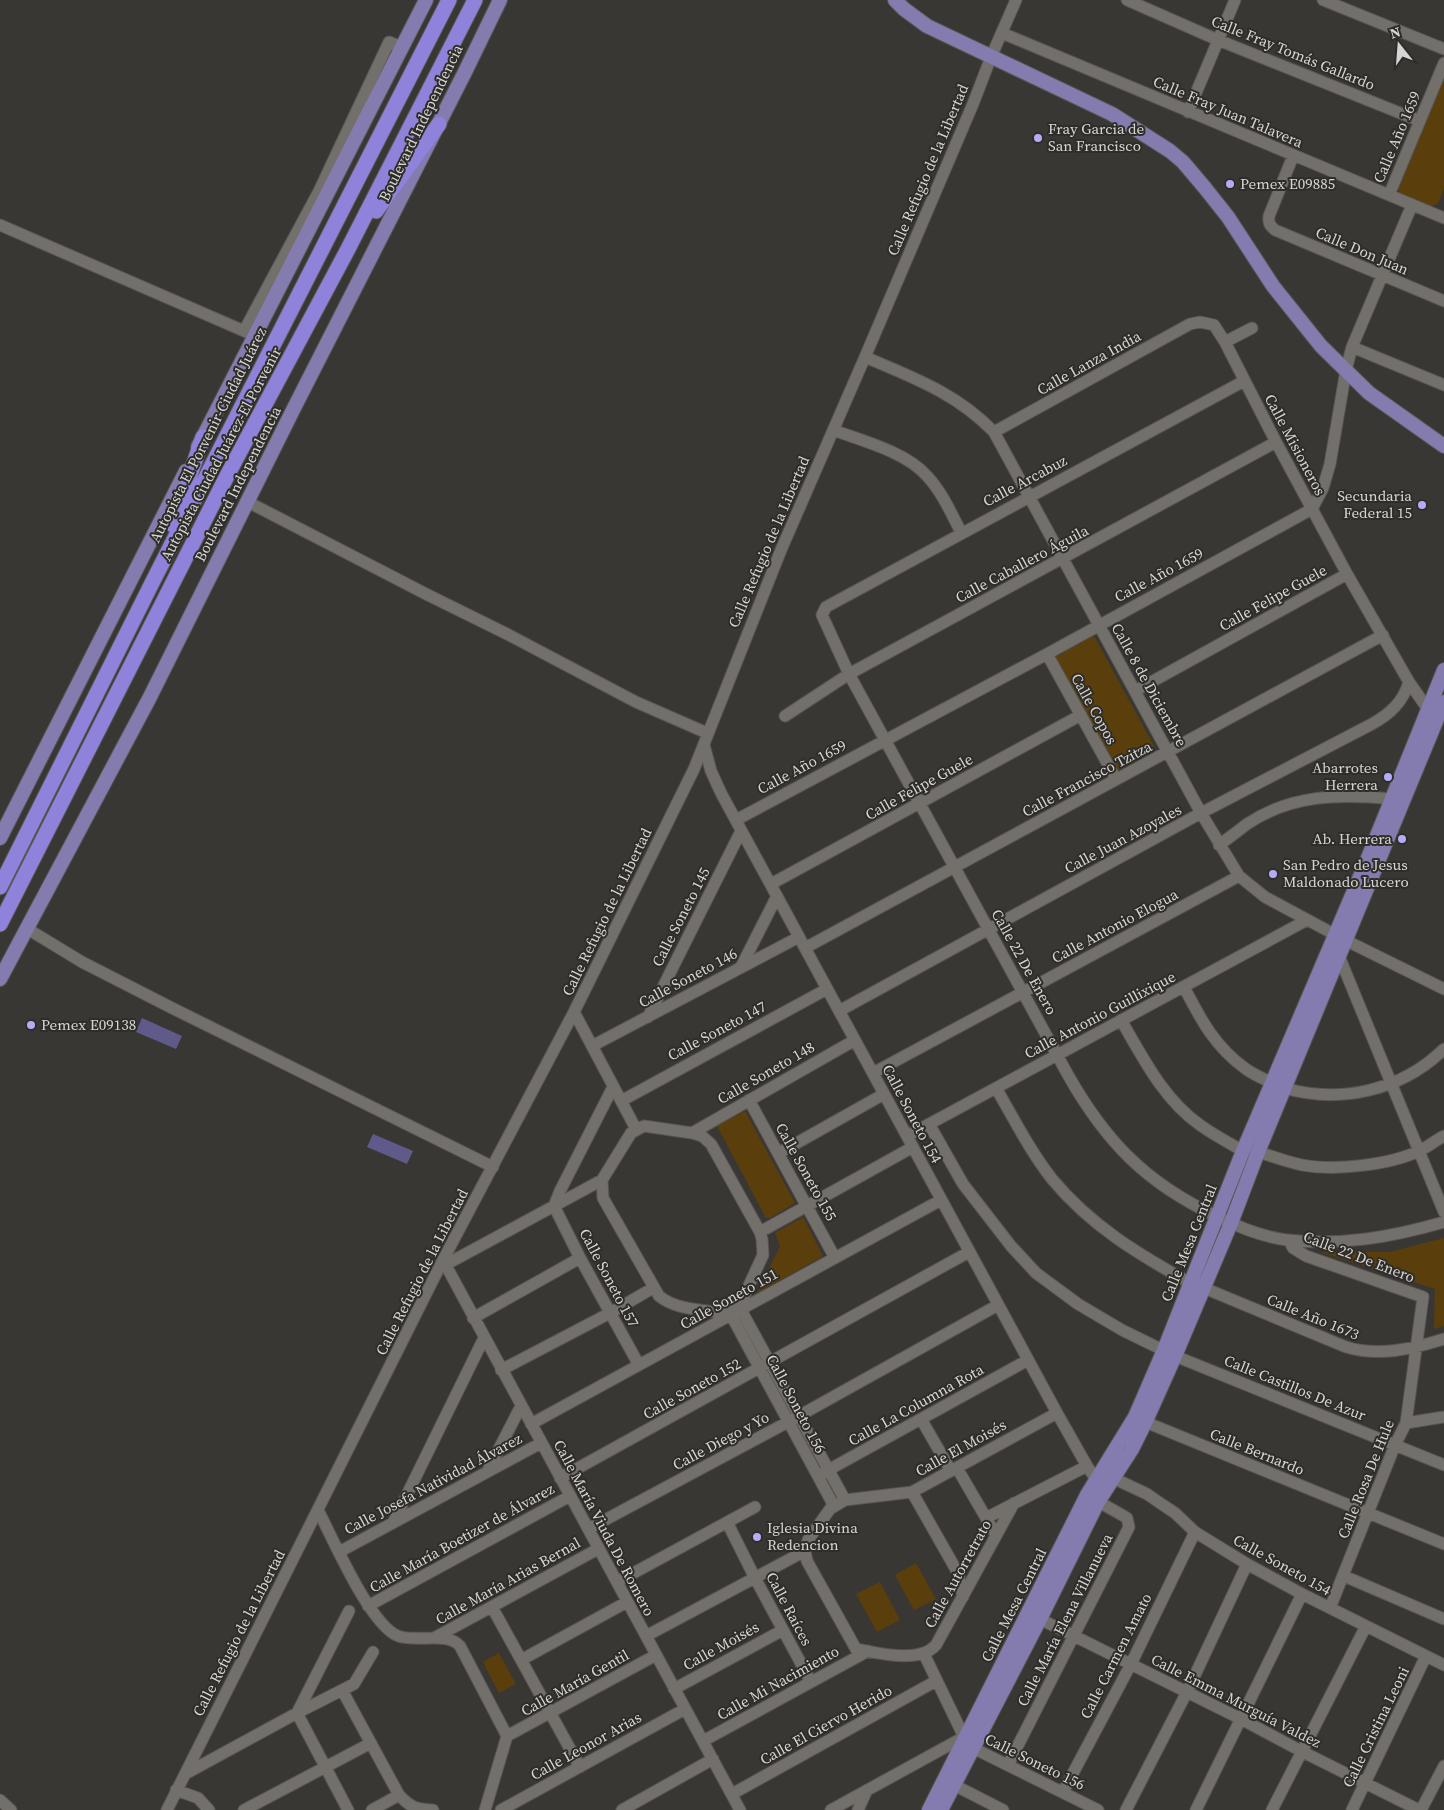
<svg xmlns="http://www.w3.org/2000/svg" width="1444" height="1810" viewBox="0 0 1444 1810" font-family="'Source Serif 4',serif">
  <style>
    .green { fill: #5a3f0d }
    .water { fill: #605a8a }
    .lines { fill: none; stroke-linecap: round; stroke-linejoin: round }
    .minor-casing { stroke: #575552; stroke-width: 13 }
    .major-casing { stroke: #575552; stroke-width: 16 }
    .highway-casing { stroke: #575552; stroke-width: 17 }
    .minor { stroke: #73706c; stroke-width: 11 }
    .major { stroke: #847bae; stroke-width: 14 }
    .highway { stroke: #8f82da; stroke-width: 15 }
    .poi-dot { fill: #b5acf8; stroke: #2f2d29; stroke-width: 2 }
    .labels { text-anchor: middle; stroke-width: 4; stroke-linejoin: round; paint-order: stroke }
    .street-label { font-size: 15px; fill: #d7d5d3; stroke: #2f2d29 }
    .poi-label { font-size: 15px; fill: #d7d5d3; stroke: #2f2d29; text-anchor: start }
  </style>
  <rect width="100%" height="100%" fill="#393733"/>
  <path class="green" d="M 1444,80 L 1444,189 L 1438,203 L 1429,208 L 1399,193 L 1398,186 Z
    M 1094,636 L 1154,746 L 1152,752 L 1120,769 L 1118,769 L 1055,657 Z
    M 745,1111 L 795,1203 L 770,1218 L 766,1218 L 717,1126 Z
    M 803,1217 L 823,1256 L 757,1293 L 780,1246 L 775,1233 Z
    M 1444,1238 L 1444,1326 L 1434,1329 L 1435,1289 L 1321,1252 L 1390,1252 Z
    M 916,1563 L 936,1599 L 914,1610 L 895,1575 Z
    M 880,1582 L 900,1620 L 877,1632 L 856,1594 Z
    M 499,1653 L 516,1684 L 499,1693 L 483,1662 Z"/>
  <path class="water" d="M 142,1018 L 182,1036 L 176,1049 L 136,1032 Z
    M 373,1134 L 413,1151 L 407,1164 L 367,1147 Z"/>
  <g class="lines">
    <g class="minor-casing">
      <path id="minor" d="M 1127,0 L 1218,40 L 1420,121
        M 1323,0 L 1444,49
        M 1002,33 L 1444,218
        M 1188,112 L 1235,0
        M 1293,156 L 1269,216 C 1268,223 1270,226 1275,230 L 1444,301
        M 1389,195 L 1444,63
        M 0,225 L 251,334
        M 244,331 L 319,191 L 389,42 L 402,47
        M 1225,342 L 1252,328
        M 1352,347 L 1444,385
        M 865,357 C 914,378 956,393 994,432 L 1201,813 L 1239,876 L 1265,897 L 1345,940 L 1444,989
        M 1244,381 L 826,607 L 822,615 L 849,674 L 1068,1075 C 1106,1142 1146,1183 1216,1216 C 1238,1227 1263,1237 1287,1240 C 1341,1246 1392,1237 1444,1222
        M 833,430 C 863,441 906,452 927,476 C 942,492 951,513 961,532
        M 994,432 L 1190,324 L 1200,322 L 1214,325 L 1225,342 L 1276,442 L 1347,574 L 1409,682 L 1432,715
        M 248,502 L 426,594 L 509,635 L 636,702 L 707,733
        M 1047,654 L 1116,779
        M 1135,691 L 1347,574
        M 785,716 L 849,674 L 1276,442
        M 704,745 L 711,771 L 721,793 L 1057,1413 L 1087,1466 L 1100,1485
        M 736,820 L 1047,654 L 1312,509 L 1323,488 L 1330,464 L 1346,370 L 1352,347 L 1412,205
        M 1219,845 C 1229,838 1238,831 1247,824 C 1292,794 1340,794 1392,799
        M 771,884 L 1081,715
        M 26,928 L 82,962 L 172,1008 L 493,1167
        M 805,948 L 1383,635
        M 1339,956 L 1444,1212
        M 741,967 L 777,896
        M 1184,987 C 1201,1020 1215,1047 1246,1069 C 1254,1075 1264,1079 1273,1083
        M 839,1011 L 1201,813 L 1372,724 C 1390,714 1403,702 1409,682
        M 574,1012 L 636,1129
        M 648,1017 L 741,831
        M 1121,1020 C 1143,1058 1164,1100 1200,1125 C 1214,1135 1229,1143 1243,1151
        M 592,1046 L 799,937
        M 873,1073 L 1239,876
        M 613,1087 L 560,1191 L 554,1206 L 580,1258 L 639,1365
        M 996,1088 C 1014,1119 1030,1151 1052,1179 C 1091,1226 1138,1254 1190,1283
        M 1284,1088 C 1340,1104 1401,1091 1444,1049
        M 749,1100 L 835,1258
        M 621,1101 L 827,989
        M 929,1124 L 963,1184 L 1011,1246 L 1036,1273 L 1078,1304 L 1122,1330 L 1175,1356 L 1444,1465
        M 692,1133 L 855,1040
        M 907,1136 L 1307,920
        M 1258,1152 C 1272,1156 1287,1162 1302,1165 C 1335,1171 1391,1165 1421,1150 C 1429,1146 1436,1140 1444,1136
        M 779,1153 L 884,1094
        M 760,1232 L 913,1147
        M 1289,1240 L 1293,1248 L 1306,1256 L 1423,1297 L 1406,1423 L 1395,1445 L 1330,1608
        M 443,1260 L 740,1810
        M 445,1265 L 602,1180
        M 1204,1288 L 1346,1347 C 1379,1357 1412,1349 1444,1339
        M 715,1311 L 732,1305 L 745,1294
        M 473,1318 L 580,1258
        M 501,1370 L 610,1313 L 653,1288
        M 921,1419 L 951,1471
        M 1138,1419 L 1444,1544
        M 1406,1423 L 1444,1417
        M 531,1424 L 941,1200
        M 957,1468 L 996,1535
        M 487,1472 L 521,1406
        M 821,1474 L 1028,1360
        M 560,1478 L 969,1252
        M 1113,1478 L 1147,1494 L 1160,1503 L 1175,1513 L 1195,1532 L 1247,1564 L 1302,1594 L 1444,1665
        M 912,1492 L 958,1573 L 963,1597
        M 834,1506 L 731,1315 C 708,1309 679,1312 659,1296 L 603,1198 L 602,1180 L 631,1133 L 644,1126 L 692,1133 L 702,1136 L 711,1144 L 760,1232 L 762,1239 L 763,1255 L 745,1294 L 741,1310 L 845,1500
        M 318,1510 C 333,1539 370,1625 398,1636 C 416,1643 447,1631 460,1646 L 507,1736 L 485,1810
        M 986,1518 L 1087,1466
        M 727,1522 L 755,1578 L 811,1682
        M 393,1523 L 484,1338
        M 588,1529 L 788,1422 L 998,1305
        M 805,1551 L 807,1561 L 856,1649 C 879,1653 919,1664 936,1645 L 1014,1503
        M 339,1552 L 541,1443
        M 1344,1576 L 1444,1619
        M 617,1582 L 755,1507
        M 368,1606 L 570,1496
        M 492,1607 L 580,1767
        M 1040,1619 L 1241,1719 L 1301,1751 L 1419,1810
        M 646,1636 L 805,1551 L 808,1540 L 830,1509 L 845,1500 L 912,1492 L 1057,1413
        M 434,1638 L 598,1549
        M 924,1654 L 965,1739 L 973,1748 L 1098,1810
        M 521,1660 L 627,1602
        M 674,1689 L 783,1630
        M 342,1690 L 399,1795 C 411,1808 416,1809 433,1810
        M 507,1736 L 656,1655
        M 703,1741 L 868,1651
        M 1008,1765 L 1129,1527 L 1127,1518 L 1122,1515 L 1090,1497
        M 185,1774 L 297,1713 L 354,1684 L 373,1652
        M 954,1785 L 1003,1810
        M 176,1790 L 198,1798 L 209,1810
        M 1063,1792 L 1131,1664 L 1195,1532
        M 732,1794 L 936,1681
        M 0,1800 L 11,1810
        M 167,1810 L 443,1260 L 574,1012 L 694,769 L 781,550 L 865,357 L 973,104 L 991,57 L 1016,0
        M 244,1810 L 371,1743
        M 348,1810 L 297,1713 L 349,1611
        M 372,1810 L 399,1795
        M 501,1810 L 685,1709
        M 622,1810 L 713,1759
        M 831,1810 L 964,1737
        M 858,1810 L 867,1790
        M 1126,1810 L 1187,1692 L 1247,1564
        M 1196,1810 L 1302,1594
        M 1272,1810 L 1366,1626
        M 1352,1810 L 1426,1656
        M 1421,1810 L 1444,1766"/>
    </g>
    <g class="major-casing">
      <path id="major" d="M 895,0 L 904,9 L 927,26 L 1112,114 L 1170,151 L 1183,162 L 1205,188 L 1228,217 L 1273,286 L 1321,346 L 1369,393 L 1444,446
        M 198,447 L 426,0
        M 0,838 L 186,471
        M 0,979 L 150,697 L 293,410 L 465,72 L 500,0
        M 929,1810 L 1087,1495 L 1135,1417 L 1164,1350 L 1243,1151 L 1368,858 L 1444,670
        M 941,1810 L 1040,1619 L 1098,1502 L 1132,1449 L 1145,1423 L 1175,1356 L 1231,1223 L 1258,1152 L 1444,702"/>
    </g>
    <g class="highway-casing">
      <path id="highway" d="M 376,211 L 439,124
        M 173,525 L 203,437
        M 0,887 L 153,581 L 449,0
        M 0,924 L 229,472 L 348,249 L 475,0"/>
    </g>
    <use href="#minor" class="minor"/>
    <use href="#major" class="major"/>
    <use href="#highway" class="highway"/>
  </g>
  <g class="poi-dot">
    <circle cx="1038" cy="138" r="5"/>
    <circle cx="1230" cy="184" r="5"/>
    <circle cx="1422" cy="505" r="5"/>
    <circle cx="1388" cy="777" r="5"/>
    <circle cx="1402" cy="839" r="5"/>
    <circle cx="1273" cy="874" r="5"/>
    <circle cx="31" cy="1025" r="5"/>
    <circle cx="757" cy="1537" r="5"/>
  </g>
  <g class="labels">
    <g class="street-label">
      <text transform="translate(1293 53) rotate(22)" y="5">Calle Fray Tomás Gallardo</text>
      <text transform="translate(1228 112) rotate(23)" y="5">Calle Fray Juan Talavera</text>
      <text transform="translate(421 123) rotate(-64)" y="5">Boulevard Independencia</text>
      <text transform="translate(1397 137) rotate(-67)" y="5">Calle Año 1659</text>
      <text transform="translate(928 170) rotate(-67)" y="5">Calle Refugio de la Libertad</text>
      <text transform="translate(1362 251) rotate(23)" y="5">Calle Don Juan</text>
      <text transform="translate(1089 363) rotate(-29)" y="5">Calle Lanza India</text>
      <text transform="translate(208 435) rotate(-63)" y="5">Autopista El Porvenir-Ciudad Juárez</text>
      <text transform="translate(1295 445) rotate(62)" y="5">Calle Misioneros</text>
      <text transform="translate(221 454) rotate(-62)" y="5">Autopista Ciudad Juárez-El Porvenir</text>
      <text transform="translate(1025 481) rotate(-28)" y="5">Calle Arcabuz</text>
      <text transform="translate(238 484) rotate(-63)" y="5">Boulevard Independencia</text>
      <text transform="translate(769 542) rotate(-67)" y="5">Calle Refugio de la Libertad</text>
      <text transform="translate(1022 564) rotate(-28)" y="5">Calle Caballero Águila</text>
      <text transform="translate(1159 575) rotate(-28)" y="5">Calle Año 1659</text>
      <text transform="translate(1273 598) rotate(-29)" y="5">Calle Felipe Guele</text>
      <text transform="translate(1149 685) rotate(61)" y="5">Calle 8 de Diciembre</text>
      <text transform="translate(1094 709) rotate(61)" y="5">Calle Copos</text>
      <text transform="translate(802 767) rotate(-28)" y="5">Calle Año 1659</text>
      <text transform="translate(1087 779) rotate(-28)" y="5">Calle Francisco Tzitza</text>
      <text transform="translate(919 787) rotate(-29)" y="5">Calle Felipe Guele</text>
      <text transform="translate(1123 839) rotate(-28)" y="5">Calle Juan Azoyales</text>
      <text transform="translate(607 912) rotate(-64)" y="5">Calle Refugio de la Libertad</text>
      <text transform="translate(681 917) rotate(-63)" y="5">Calle Soneto 145</text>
      <text transform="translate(1115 926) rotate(-28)" y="5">Calle Antonio Elogua</text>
      <text transform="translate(1024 962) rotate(61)" y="5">Calle 22 De Enero</text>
      <text transform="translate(688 978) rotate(-28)" y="5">Calle Soneto 146</text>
      <text transform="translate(1100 1015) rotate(-28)" y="5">Calle Antonio Guillixique</text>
      <text transform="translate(717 1031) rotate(-28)" y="5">Calle Soneto 147</text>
      <text transform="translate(766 1073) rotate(-30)" y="5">Calle Soneto 148</text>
      <text transform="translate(912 1114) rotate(62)" y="5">Calle Soneto 154</text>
      <text transform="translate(806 1172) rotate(61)" y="5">Calle Soneto 155</text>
      <text transform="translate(1189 1243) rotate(-68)" y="5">Calle Mesa Central</text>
      <text transform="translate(1359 1257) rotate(21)" y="5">Calle 22 De Enero</text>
      <text transform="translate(422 1272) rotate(-63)" y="5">Calle Refugio de la Libertad</text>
      <text transform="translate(609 1278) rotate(62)" y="5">Calle Soneto 157</text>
      <text transform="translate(729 1299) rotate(-29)" y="5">Calle Soneto 151</text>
      <text transform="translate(1313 1317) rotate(22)" y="5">Calle Año 1673</text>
      <text transform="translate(1295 1388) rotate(22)" y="5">Calle Castillos De Azur</text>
      <text transform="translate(692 1389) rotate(-29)" y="5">Calle Soneto 152</text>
      <text transform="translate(796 1404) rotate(62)" y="5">Calle Soneto 156</text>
      <text transform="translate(916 1405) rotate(-29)" y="5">Calle La Columna Rota</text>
      <text transform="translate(721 1441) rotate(-28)" y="5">Calle Diego y Yo</text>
      <text transform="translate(961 1448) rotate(-29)" y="5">Calle El Moisés</text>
      <text transform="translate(1257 1452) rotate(22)" y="5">Calle Bernardo</text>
      <text transform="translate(1366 1479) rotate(-68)" y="5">Calle Rosa De Hule</text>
      <text transform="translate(433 1484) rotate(-28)" y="5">Calle Josefa Natividad Álvarez</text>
      <text transform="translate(604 1528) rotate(62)" y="5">Calle María Viuda De Romero</text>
      <text transform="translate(462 1538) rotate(-29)" y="5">Calle María Boetizer de Álvarez</text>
      <text transform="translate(1282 1565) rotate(29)" y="5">Calle Soneto 154</text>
      <text transform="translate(958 1574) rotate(-61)" y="5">Calle Autorretrato</text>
      <text transform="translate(508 1581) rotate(-29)" y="5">Calle María Arias Bernal</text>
      <text transform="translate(1014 1605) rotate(-63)" y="5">Calle Mesa Central</text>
      <text transform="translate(789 1609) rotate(62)" y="5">Calle Raíces</text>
      <text transform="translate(1065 1620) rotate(-63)" y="5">Calle María Elena Villanueva</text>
      <text transform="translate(239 1633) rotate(-63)" y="5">Calle Refugio de la Libertad</text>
      <text transform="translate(721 1646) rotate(-29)" y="5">Calle Moisés</text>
      <text transform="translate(1116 1656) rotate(-63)" y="5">Calle Carmen Amato</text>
      <text transform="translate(575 1683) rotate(-29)" y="5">Calle María Gentil</text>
      <text transform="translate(778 1683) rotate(-29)" y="5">Calle Mi Nacimiento</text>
      <text transform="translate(1236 1701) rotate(27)" y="5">Calle Emma Murguía Valdez</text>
      <text transform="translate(826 1725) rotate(-29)" y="5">Calle El Ciervo Herido</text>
      <text transform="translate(1376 1727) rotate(-64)" y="5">Calle Cristina Leoni</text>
      <text transform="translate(586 1746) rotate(-29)" y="5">Calle Leonor Arias</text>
      <text transform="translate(1035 1762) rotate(26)" y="5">Calle Soneto 156</text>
    </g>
    <g class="poi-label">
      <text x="1048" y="134">Fray Garcia de<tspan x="1048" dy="17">San Francisco</tspan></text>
      <text x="1240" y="189">Pemex E09885</text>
      <text x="1412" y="501" text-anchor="end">Secundaria<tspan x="1412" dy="17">Federal 15</tspan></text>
      <text x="1378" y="773" text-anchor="end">Abarrotes<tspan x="1378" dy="17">Herrera</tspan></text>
      <text x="1392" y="844" text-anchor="end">Ab. Herrera</text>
      <text x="1283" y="870">San Pedro de Jesus<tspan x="1283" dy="17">Maldonado Lucero</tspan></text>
      <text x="41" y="1030">Pemex E09138</text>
      <text x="767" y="1533">Iglesia Divina<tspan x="767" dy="17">Redencion</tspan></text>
    </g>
  </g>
  <g transform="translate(1399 45) rotate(343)" stroke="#2f2d29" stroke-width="4" paint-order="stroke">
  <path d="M0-4L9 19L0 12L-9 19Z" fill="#d7d5d3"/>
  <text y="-8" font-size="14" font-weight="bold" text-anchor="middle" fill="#d7d5d3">N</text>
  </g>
</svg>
